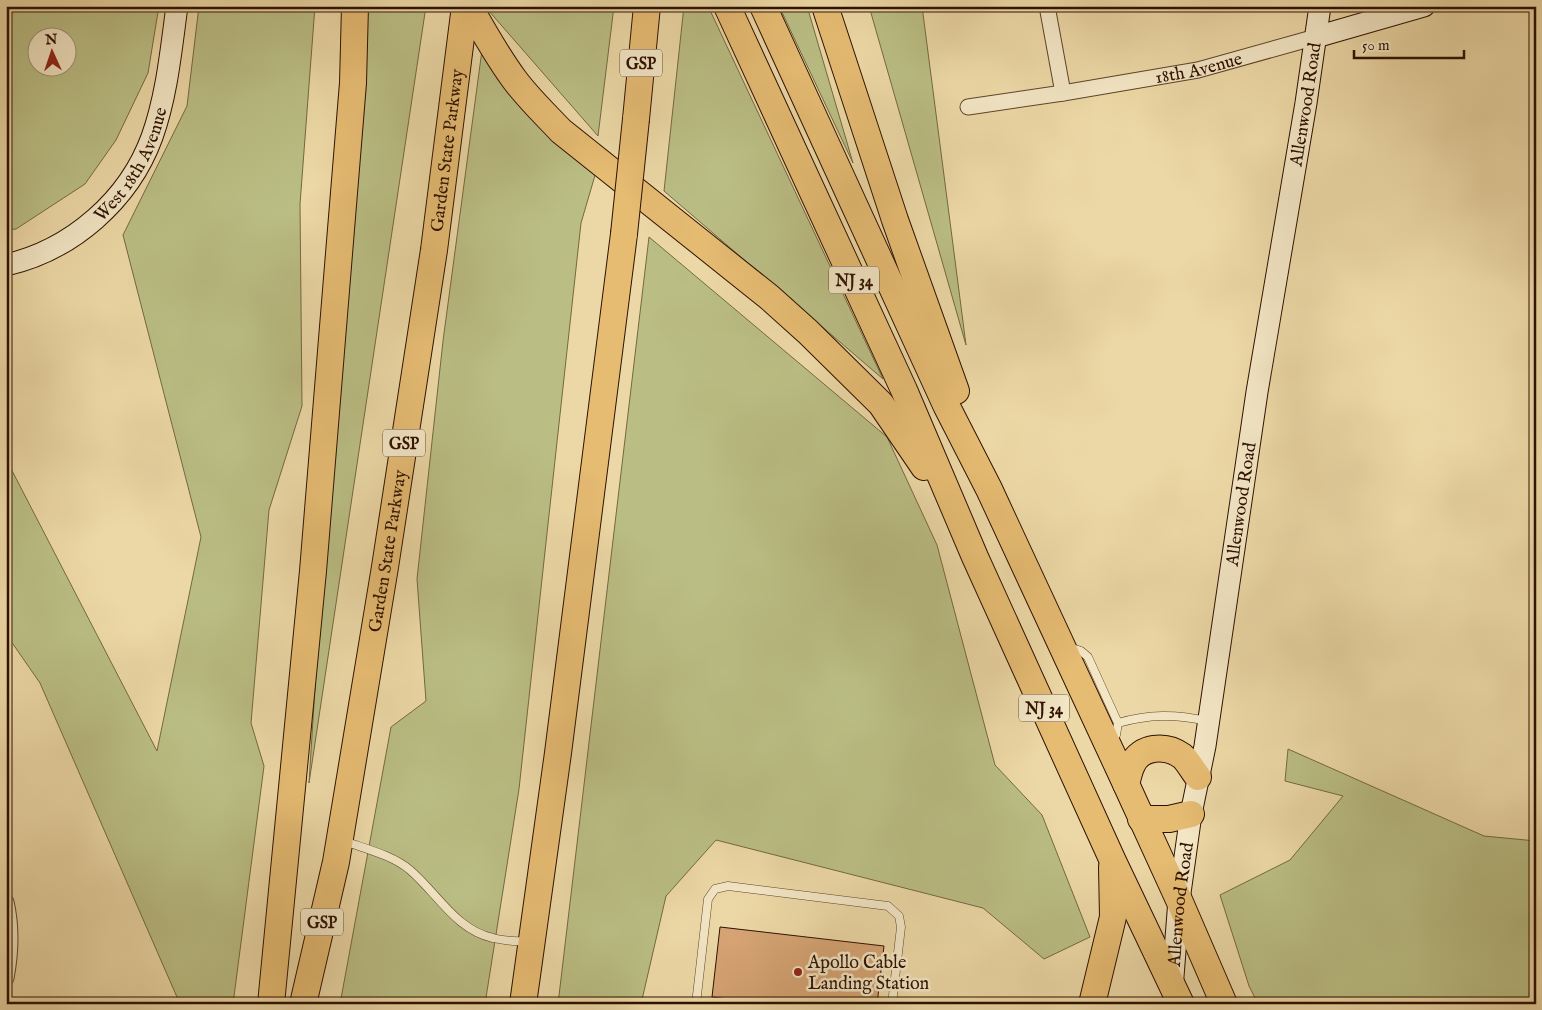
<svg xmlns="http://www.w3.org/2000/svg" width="1542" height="1010" viewBox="0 0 1542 1010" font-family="'IM FELL English',serif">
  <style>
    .green { fill: #babe84; stroke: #746842; fill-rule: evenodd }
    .building { fill: #d6a474; stroke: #2d1100 }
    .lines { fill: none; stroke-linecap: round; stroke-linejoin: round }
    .lane-casing { stroke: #5d432a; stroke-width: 9 }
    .street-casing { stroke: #5d432a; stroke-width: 17 }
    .secondary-casing { stroke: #2d1100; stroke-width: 23 }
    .highway-casing { stroke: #2d1100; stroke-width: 28 }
    .lane { stroke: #f3e6c5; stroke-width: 8 }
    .street { stroke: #f3e6c5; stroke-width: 15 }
    .secondary { stroke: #f3e6c5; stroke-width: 21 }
    .highway { stroke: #e6bc73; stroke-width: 26 }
    .highway-bridge-casing { stroke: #2d1100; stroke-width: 28; stroke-linecap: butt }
    .highway-bridge { stroke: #e6bc73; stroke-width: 26 }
    .poi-dot { fill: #8f2418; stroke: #f3e6c5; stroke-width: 2 }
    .labels { text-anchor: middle; stroke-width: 5; stroke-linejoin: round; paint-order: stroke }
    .shield { fill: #f3e6c5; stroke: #68513b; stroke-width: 1 }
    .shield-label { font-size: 16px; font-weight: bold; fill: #2d1100 }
    .street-label { font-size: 18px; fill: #2d1100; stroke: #f3e6c5 }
    .poi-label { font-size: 18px; fill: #2d1100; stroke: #f3e6c5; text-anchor: start }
  </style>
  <rect width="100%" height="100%" fill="#ecd8a6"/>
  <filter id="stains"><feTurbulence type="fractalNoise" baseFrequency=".004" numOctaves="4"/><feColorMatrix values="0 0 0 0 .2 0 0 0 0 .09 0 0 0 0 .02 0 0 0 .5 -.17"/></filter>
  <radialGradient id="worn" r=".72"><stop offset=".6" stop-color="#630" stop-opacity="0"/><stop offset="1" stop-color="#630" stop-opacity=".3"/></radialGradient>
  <path class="green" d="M 6,6 L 159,6 L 148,73 L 116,140 L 85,184 L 16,229 L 6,230 ZM 38,38 L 68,38 L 68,68 L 38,68 Z
    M 199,6 L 315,6 L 300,204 L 302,406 L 269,510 L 251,723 L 264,766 L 233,1004 L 180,1004 L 40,683 L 6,634 L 6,459 L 157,751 L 201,537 L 123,235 L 187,106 Z
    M 358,6 L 426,6 L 309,783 Z
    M 488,6 L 614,6 L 598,136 L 488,10 Z
    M 684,6 L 708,6 L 883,379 L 664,191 Z
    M 779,6 L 807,6 L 853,163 Z
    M 869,6 L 922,6 L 966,345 Z
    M 482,50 L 596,172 L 581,223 L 519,789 L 485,1004 L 340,1004 L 391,727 L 426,701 L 417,579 L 443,341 Z
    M 649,237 L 887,437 L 937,545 L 995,765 L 1042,815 L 1090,937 L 1044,959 L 983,908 L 716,840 L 666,896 L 641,1004 L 558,1004 Z
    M 1288,749 L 1484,836 L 1536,841 L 1536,1004 L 1258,1004 L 1249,986 L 1220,895 L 1290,860 L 1343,796 L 1285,781 Z"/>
  <path class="building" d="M 720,927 L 884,946 L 877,1004 L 770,1004 L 712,997 Z"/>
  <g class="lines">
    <g class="lane-casing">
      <path id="lane" d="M 1069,647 L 1081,651 L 1088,657 L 1118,723 L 1116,735 L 1112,740
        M 1118,723 C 1149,714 1176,714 1207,721
        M 344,841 C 366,849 392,855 410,870 C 437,893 456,930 493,938 C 504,941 516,941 527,942
        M 696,1004 L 708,899 L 715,889 L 728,886 L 888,906 L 899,916 L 901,927 L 892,1004"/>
    </g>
    <g class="street-casing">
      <g id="street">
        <path d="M 1047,6 L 1063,93"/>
        <path id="s1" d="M 968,107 L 1063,93 L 1198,70 L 1316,37"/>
        <path d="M 6,902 C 12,928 11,952 6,978"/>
      </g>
    </g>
    <g class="secondary-casing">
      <g id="secondary">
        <path d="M 1316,37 L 1424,6"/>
        <path id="s2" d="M 6,265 C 72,250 129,200 152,137 C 167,95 171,50 177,6"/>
        <path id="s3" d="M 1172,989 L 1179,900 L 1191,814 L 1205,746 L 1257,392 L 1306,103 L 1320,6"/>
      </g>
    </g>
    <g class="highway-casing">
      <g id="highway">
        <path d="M 469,6 C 483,31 497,56 514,79 C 528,98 545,114 561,131 L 769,297 L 808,332 L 881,404 L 924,467"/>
        <path d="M 727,6 L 904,390 L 975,557 L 1112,859 L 1181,1004"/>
        <path d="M 763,6 L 946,405 L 989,489 L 1126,784 L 1179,900 L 1224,1004"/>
        <path d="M 825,6 L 895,220 L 956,391"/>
        <path d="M 636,119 L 647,6"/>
        <path d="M 1126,784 C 1128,778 1129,771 1132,765 C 1140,746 1166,744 1182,756 C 1188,761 1193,771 1198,777"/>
        <path d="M 1141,819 L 1169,819 L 1191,814"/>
        <path d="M 271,1004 L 313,571 L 353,83 L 355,6"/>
        <path id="s4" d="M 303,1004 L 336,862 L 385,567 L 434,250 L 465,6"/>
        <path d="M 523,1004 L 558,753 L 624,234"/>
        <path d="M 1092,1004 L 1113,917 L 1112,867"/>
      </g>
    </g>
    <use href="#lane" class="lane"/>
    <use href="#street" class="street"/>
    <use href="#secondary" class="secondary"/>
    <use href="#highway" class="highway"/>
    <g class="highway-bridge-casing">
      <path id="highway-bridge" d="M 624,234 L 636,119"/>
    </g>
    <use href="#highway-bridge" class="highway-bridge"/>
  </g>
  <circle class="poi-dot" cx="798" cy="972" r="5"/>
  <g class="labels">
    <g class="shield">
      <rect x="620" y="49.5" width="42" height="27" rx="4"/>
      <rect x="829" y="266.5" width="50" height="27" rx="4"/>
      <rect x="383" y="429.5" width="42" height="27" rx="4"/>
      <rect x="1019" y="694.5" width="50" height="27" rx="4"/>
      <rect x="301" y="908.5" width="42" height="27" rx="4"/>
    </g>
    <g class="shield-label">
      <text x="641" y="69">GSP</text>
      <text x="854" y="286">NJ 34</text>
      <text x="404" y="449">GSP</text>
      <text x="1044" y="714">NJ 34</text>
      <text x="322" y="928">GSP</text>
    </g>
    <g class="street-label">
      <text dy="6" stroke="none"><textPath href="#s1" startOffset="234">18th Avenue</textPath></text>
      <text dy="6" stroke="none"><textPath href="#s3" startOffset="895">Allenwood Road</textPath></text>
      <text dy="6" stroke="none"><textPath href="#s4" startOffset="866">Garden State Parkway</textPath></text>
      <text dy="6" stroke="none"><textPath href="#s2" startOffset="168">West 18th Avenue</textPath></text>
      <text dy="6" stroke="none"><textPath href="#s3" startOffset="490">Allenwood Road</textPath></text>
      <text dy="6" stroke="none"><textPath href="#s4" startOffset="461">Garden State Parkway</textPath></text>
      <text dy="6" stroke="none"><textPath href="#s3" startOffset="85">Allenwood Road</textPath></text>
    </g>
    <g class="poi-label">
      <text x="808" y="968">Apollo Cable<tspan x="808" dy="21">Landing Station</tspan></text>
    </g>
  </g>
  <rect width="1542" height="1010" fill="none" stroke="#ecd8a6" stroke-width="25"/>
  <rect x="8" y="8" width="1527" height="995" fill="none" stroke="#2d1100" stroke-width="2.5"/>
  <rect x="12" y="12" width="1517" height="985" fill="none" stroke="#2d1100"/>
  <g transform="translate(52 52) rotate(357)"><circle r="24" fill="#f3e6c5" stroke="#a49176"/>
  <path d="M0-4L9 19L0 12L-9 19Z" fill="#8f2418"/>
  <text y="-8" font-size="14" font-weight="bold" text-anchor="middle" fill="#2d1100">N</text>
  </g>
  <path d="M1354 50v8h110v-8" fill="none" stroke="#2d1100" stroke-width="2.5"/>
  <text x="1362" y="50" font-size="15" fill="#2d1100" stroke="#f3e6c5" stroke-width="4" paint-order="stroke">50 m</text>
  <rect width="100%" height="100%" filter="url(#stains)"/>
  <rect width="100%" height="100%" fill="url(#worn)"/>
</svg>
